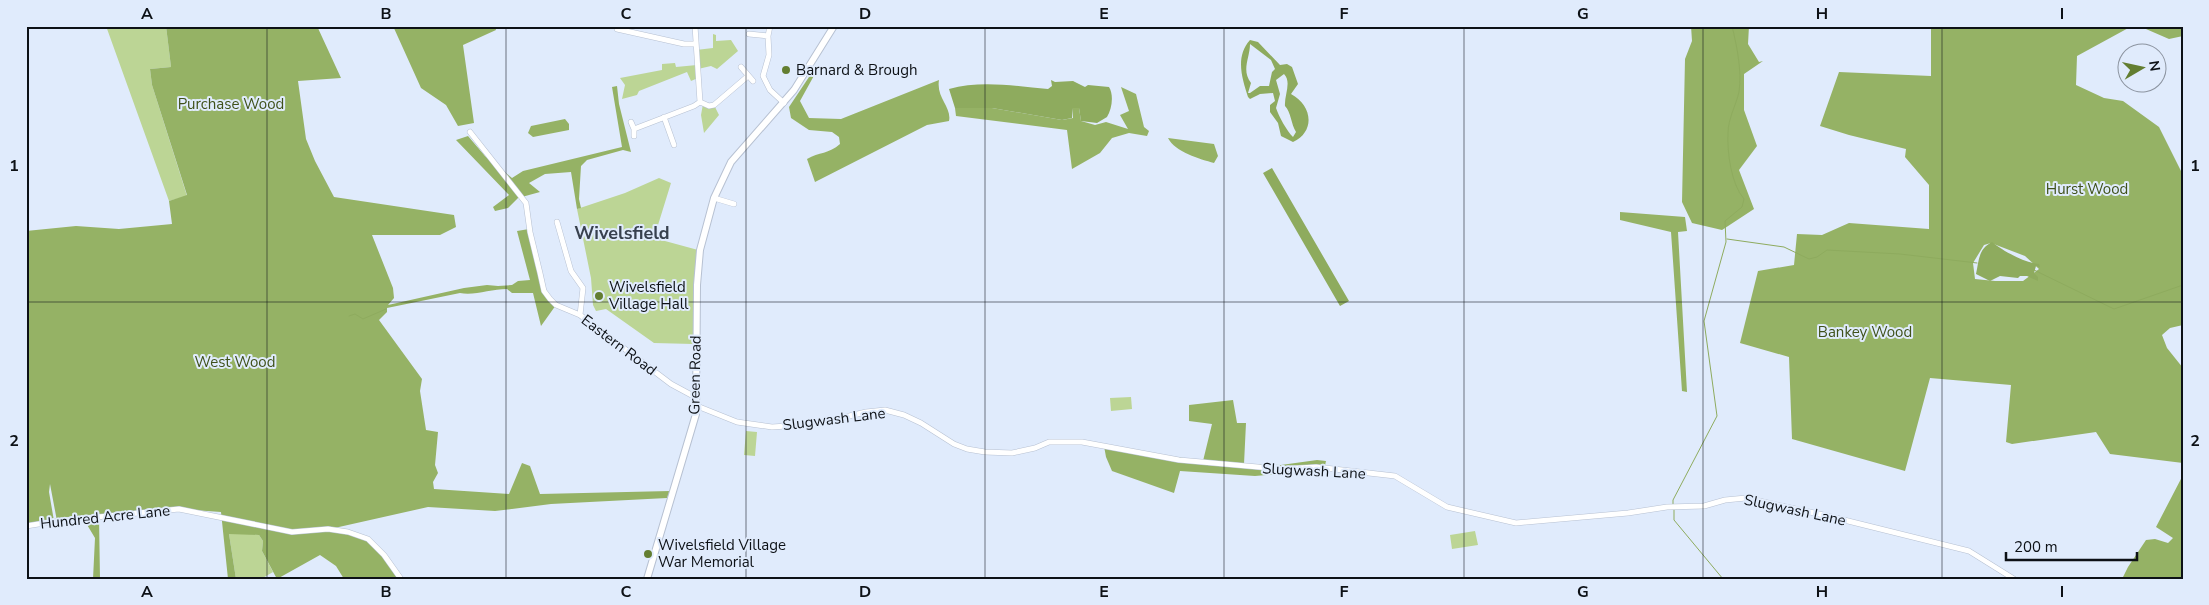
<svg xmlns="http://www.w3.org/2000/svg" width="2209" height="605" viewBox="0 0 2209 605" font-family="'Nunito Sans',sans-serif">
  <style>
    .green { fill: #bcd595 }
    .forest { fill: #95b265; fill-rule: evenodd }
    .water { fill: #8eab5e; fill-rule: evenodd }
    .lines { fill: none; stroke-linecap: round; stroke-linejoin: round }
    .stream { stroke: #8eab5e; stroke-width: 1 }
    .minor-casing { stroke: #b7c1d2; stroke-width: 6 }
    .tertiary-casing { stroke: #b7c1d2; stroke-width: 8 }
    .minor { stroke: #fff; stroke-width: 5 }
    .tertiary { stroke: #fff; stroke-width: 6 }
    .grid { fill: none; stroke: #0d1116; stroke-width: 1; stroke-opacity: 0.55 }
    .poi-dot { fill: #637e31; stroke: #e0ebfc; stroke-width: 2 }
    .labels { text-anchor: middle; stroke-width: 4; stroke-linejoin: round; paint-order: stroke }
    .poi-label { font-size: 15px; fill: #0d1116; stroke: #e0ebfc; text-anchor: start }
    .park-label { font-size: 15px; fill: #3f511a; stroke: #e0ebfc }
    .street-label { font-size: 15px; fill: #0d1116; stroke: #e0ebfc }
    .quarter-label { font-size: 18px; font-weight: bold; fill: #38414e; stroke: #e0ebfc }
    .neatline { fill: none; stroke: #0d1116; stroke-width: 2 }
    .grid-label { font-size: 16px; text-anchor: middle; font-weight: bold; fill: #0d1116 }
  </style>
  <rect width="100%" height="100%" fill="#e0ebfc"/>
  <path class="green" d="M 106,26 L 166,26 L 171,67 L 150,69 L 152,85 L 187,196 L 169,201 Z
    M 713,34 L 716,35 L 716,41 L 731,40 L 738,51 L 717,69 L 711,66 L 698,69 L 698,78 L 691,81 L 687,72 L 639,91 L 637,95 L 622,99 L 625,85 L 620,78 L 662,70 L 662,64 L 675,63 L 676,67 L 697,65 L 696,50 L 713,48 Z
    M 703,104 L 714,105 L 719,115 L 704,133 L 701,115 Z
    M 659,178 L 671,183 L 654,238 L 698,250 L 693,315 L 693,344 L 654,343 L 606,309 L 596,311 L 593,305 L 591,278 L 577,209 L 625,193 Z
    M 1131,397 L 1132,409 L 1111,411 L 1110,398 Z
    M 746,431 L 757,432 L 755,456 L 744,455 Z
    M 1475,531 L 1478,545 L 1452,549 L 1450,535 Z
    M 240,533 L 259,535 L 263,541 L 262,551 L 273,572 L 261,579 L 236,579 L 229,534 Z"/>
  <path class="forest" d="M 166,26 L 317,26 L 341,78 L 298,81 L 306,139 L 315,161 L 334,197 L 454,215 L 456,227 L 440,235 L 372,235 L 393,288 L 394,298 L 388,305 L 464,288 L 487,285 L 498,286 L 512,285 L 518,281 L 530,280 L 517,231 L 529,229 L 544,291 L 556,305 L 541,326 L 533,293 L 512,293 L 507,289 C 491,289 474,296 460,293 L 387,308 L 387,312 L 379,320 L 422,379 L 420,391 L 426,430 L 438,432 L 435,465 L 438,473 L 433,482 L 434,489 L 509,494 L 522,463 L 530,466 L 540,494 L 670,491 L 667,498 L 551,504 L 495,511 L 428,507 L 330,529 L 368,539 L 401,579 L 344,579 L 336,566 L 320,555 L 277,579 L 262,551 L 263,541 L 259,535 L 229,534 L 236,579 L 228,579 L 221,512 L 179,509 L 99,517 L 100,579 L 93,579 L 95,538 L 83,518 L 57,521 L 50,484 L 49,492 L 54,521 L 26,526 L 26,231 L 76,226 L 119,229 L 172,224 L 169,201 L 187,195 L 152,85 L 150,69 L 171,67 Z
    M 393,26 L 495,26 L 496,30 L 463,45 L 474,123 L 458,126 L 446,105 L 421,88 Z
    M 1691,26 L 1749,26 L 1748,44 L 1759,62 L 1763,61 L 1744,74 L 1744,110 L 1757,146 L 1739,170 L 1754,209 L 1722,230 L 1692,223 L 1682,202 L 1685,59 L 1692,41 Z
    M 1931,26 L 2132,26 L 2077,56 L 2076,85 L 2104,98 L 2123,101 L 2159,127 L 2183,175 L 2183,325 L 2170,328 L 2162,335 L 2167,348 L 2183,368 L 2183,463 L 2110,454 L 2096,432 L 2012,444 L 2006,442 L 2011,385 L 1930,378 L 1905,471 L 1792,439 L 1789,357 L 1740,343 L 1758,271 L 1794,265 L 1797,234 L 1822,235 L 1849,223 L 1929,229 L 1929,185 L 1905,157 L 1906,149 L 1849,135 L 1820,126 L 1839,72 L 1931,76 ZM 1991,243 L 2025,256 L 2039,269 L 2023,281 L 1995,281 L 1975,279 L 1973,263 L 1984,245 Z
    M 2139,26 L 2183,26 L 2183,36 L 2169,39 Z
    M 813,71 L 816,72 L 800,101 L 809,118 L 841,119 L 939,80 C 936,98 952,107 949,121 L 927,125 L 815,182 L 807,159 C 819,152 829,154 840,144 L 839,137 L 832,132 L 809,130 L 791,118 L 789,107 Z
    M 617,86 L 619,104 L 631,152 L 623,150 L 587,160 L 581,166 L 579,199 L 581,208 L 577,209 L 571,172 L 545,174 L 529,183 L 540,192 L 518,198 L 508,208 L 495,211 L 493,207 L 509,195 L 456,140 L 468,136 L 485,156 L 512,178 L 523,171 L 622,147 L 612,87 Z
    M 1121,87 L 1136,94 L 1144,127 L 1149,131 L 1147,136 L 1129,133 L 1112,138 L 1100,153 L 1072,169 L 1067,130 L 956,116 L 955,108 L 992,108 L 1062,120 L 1073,118 L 1073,108 L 1079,108 L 1081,121 L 1095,125 L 1106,122 L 1128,129 L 1120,115 L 1129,111 Z
    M 565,119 L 569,124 L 569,130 L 533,137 L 528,133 L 531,126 Z
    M 1168,138 L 1214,144 L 1218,156 L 1214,163 C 1200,159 1175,152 1168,138 Z
    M 1620,212 L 1685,217 L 1687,231 L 1678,232 L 1687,392 L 1682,391 L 1671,232 L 1620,220 Z
    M 1233,400 L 1237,423 L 1246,423 L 1244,464 L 1281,465 L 1317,460 L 1326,461 L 1324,470 L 1255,476 L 1180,471 L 1174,493 L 1112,471 L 1106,457 L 1104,446 L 1203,461 L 1212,424 L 1189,421 L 1189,405 Z
    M 2183,475 L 2183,579 L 2122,579 L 2128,567 L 2146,540 L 2155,539 L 2168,543 L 2173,538 L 2156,527 Z"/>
  <path class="water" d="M 1250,40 L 1258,42 L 1280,65 L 1287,64 L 1292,67 L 1298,84 L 1291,94 C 1312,105 1316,131 1293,142 L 1281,136 L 1278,123 L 1270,112 L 1270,105 L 1275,101 L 1273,93 L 1260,94 L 1250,99 L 1248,97 C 1242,78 1235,57 1250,40 ZM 1250,44 L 1271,60 L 1275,69 L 1272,72 L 1269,86 L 1260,86 L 1250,93 L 1248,93 L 1251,83 C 1241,70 1250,58 1250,44 ZM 1284,74 C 1292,82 1284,96 1285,106 C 1291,112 1291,124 1296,132 L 1293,137 C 1287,131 1279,117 1276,108 L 1280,94 L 1276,80 Z
    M 1051,80 L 1055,82 L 1073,81 L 1085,87 L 1088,85 L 1109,87 C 1114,95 1112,109 1107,117 L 1097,123 L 1081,121 L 1079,108 L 1073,108 L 1072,118 L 1062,120 L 992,108 L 955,108 L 949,89 C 980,80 1016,86 1048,89 L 1052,86 Z
    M 1272,168 L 1349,301 L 1340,306 L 1263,173 Z
    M 1992,242 C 2003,251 2025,263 2039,264 L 2040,267 L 2036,266 L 2034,273 L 2038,277 L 2038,281 L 2027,276 L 2020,276 L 2018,278 L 2000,276 L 1990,281 L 1976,274 C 1979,261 1978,249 1992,242 Z"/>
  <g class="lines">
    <path class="stream" d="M 1727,239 L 1784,247 L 1809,259 L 1817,257 L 1827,250 L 1900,254 L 1977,263
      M 2034,270 L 2114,309 L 2183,285
      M 349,316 L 355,314 L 363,319 L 386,309
      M 1673,504 L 1673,500 L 1717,416 L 1704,321 L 1726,242 L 1725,221 L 1742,207 L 1744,199 C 1731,184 1727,152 1728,133 C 1728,119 1736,105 1739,92 C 1742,70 1737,47 1732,26
      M 1674,510 L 1674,520 L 1723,579"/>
    <g class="minor-casing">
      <path id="minor" d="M 695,26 L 700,102
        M 770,26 L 768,36 L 769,55 L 763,76 L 770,90 L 784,103
        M 617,29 L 684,44 L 695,44
        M 749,34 L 768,36
        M 741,67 L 753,81
        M 664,117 L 674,145
        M 631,122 L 634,129 L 634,136
        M 634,129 L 694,106 L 700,102 L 709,106 L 714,105 L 748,76
        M 470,132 L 526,203 L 530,232 L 540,273 L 544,291 L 550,299 L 556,305 L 580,315 L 671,384 L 697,398
        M 714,198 L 734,204
        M 557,222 L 571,271 L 583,288 L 580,315
        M 697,406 L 737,422 L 772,427 L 816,424 L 866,412 L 885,410 L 904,415 L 921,423 L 954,444 L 967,449 L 985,452 L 1012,453 L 1035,448 L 1049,442 L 1082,442 L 1179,460 L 1281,469 L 1316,467 L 1395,476 L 1447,507 L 1516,523 L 1628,513 L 1667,507 L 1704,506 L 1725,500 L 1746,498 L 1828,516 L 1969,551 L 2014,579
        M 26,526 L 57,521 L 179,509 L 292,532 L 328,529 L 348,532 L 368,539 L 384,555 L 401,579"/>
    </g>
    <g class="tertiary-casing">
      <path id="tertiary" d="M 647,579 L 696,414 L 697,285 L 700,250 L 714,198 L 731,162 L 794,90 L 834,26"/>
    </g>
    <use href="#minor" class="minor"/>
    <use href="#tertiary" class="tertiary"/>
  </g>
  <path class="grid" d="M 267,26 L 267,579M 506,26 L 506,579M 746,26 L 746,579M 985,26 L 985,579M 1224,26 L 1224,579M 1464,26 L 1464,579M 1703,26 L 1703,579M 1942,26 L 1942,579M 26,302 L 2183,302"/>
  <g class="poi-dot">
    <circle cx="786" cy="70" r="5"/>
    <circle cx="599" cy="296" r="5"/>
    <circle cx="648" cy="554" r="5"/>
  </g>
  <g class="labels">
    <g class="poi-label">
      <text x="796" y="75">Barnard &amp; Brough</text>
      <text x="609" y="292">Wivelsfield<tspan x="609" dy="17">Village Hall</tspan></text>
      <text x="658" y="550">Wivelsfield Village<tspan x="658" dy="17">War Memorial</tspan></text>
    </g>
    <g class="park-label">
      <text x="231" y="109">Purchase Wood</text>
      <text x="2087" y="194">Hurst Wood</text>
      <text x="1865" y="337">Bankey Wood</text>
      <text x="235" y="367">West Wood</text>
    </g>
    <g class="street-label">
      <text transform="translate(619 345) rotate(37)" y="5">Eastern Road</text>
      <text transform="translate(695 375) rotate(-89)" y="5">Green Road</text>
      <text transform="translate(834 419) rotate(-7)" y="5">Slugwash Lane</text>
      <text transform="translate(1314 471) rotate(3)" y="5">Slugwash Lane</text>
      <text transform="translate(1795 510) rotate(12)" y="5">Slugwash Lane</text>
      <text transform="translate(105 517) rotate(-6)" y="5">Hundred Acre Lane</text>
    </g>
    <g class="quarter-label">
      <text x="622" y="239">Wivelsfield</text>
    </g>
  </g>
  <rect width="2209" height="605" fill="none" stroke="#e0ebfc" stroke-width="55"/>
  <g transform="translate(2142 68) rotate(81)"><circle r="24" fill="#e0ebfc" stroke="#8c94a0"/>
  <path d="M0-4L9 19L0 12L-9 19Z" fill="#637e31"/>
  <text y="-8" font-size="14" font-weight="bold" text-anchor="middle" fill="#0d1116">N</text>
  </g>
  <path d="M2006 552v8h131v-8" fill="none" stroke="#0d1116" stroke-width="2.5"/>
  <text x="2014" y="552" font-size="15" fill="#0d1116" stroke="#e0ebfc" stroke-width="4" paint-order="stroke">200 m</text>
  <rect x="28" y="28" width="2154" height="550" class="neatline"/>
  <g class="grid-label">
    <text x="147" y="19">A</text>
    <text x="386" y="19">B</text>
    <text x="626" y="19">C</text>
    <text x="865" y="19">D</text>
    <text x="1104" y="19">E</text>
    <text x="1344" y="19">F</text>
    <text x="1583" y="19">G</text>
    <text x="1822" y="19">H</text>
    <text x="2062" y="19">I</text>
    <text x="14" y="171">1</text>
    <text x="2195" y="171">1</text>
    <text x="14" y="446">2</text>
    <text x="2195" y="446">2</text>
    <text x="147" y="597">A</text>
    <text x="386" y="597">B</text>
    <text x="626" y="597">C</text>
    <text x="865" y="597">D</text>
    <text x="1104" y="597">E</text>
    <text x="1344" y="597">F</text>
    <text x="1583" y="597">G</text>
    <text x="1822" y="597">H</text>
    <text x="2062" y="597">I</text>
  </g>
</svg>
